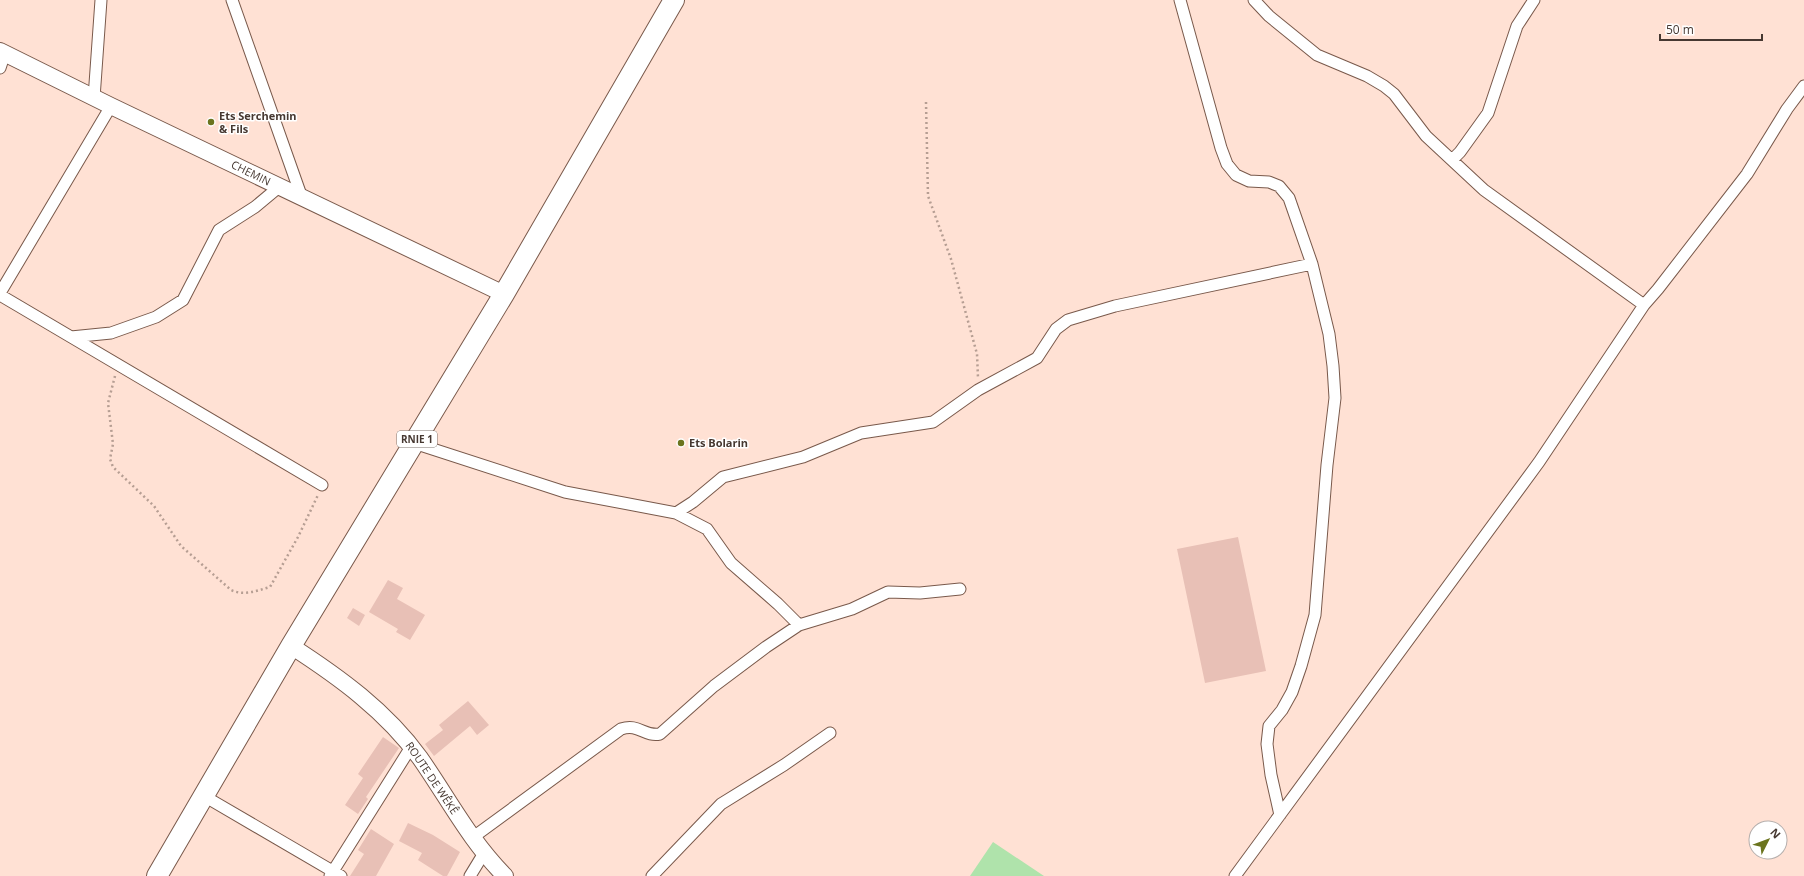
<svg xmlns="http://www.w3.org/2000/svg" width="1804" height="876" viewBox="0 0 1804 876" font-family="'Open Sans',sans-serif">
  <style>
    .green { fill: #afe3ab }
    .building { fill: #e8c0b6 }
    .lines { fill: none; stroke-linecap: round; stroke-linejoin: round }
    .street-casing { stroke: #79594b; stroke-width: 13 }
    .secondary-casing { stroke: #79594b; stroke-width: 18 }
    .highway-casing { stroke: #79594b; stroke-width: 22 }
    .path { stroke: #b69e93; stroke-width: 2.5; stroke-dasharray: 2 3; stroke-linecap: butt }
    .street { stroke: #fff; stroke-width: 11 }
    .secondary { stroke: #fff; stroke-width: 16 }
    .highway { stroke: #fff; stroke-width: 20 }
    .poi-dot { fill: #6b741e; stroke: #fff; stroke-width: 1.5 }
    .labels { text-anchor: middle; stroke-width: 3; stroke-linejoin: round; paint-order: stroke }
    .shield { fill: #fff; stroke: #7e746f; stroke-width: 1 }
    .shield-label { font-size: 10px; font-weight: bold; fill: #463831 }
    .poi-label { font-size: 11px; font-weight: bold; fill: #463831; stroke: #fff; text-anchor: start }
    .street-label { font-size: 11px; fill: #463831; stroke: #fff }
  </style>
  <rect width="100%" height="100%" fill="#ffe1d4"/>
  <path class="green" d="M 993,842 L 1044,876 L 970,876 Z"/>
  <path class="building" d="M 1238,537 L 1266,671 L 1205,683 L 1177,549 Z
    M 388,580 L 403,588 L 397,599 L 425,615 L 410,640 L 396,632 L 398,629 L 369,612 Z
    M 353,608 L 365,615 L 359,626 L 347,618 Z
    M 468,701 L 489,725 L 477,735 L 470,726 L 434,756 L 425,744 L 443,730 L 439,725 Z
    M 383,737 L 399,748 L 366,797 L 368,799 L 358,814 L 345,805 L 363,778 L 358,774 Z
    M 408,823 L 433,835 L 460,852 L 447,876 L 443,876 L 418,860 L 422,853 L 399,841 Z
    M 371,829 L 394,844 L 376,876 L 350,876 L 364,854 L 358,850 Z"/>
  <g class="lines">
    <g class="street-casing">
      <path id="street" d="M 232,0 L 302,198
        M 1180,0 L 1221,148 L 1227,164 L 1236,175 L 1249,181 L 1269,182 L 1279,186 L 1289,198 L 1312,264 L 1329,334 L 1333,366 L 1335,398 L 1327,465 L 1315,615 L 1301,666 L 1292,692 L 1282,710 L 1269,726 L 1267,744 L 1271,775 L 1280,815
        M 1254,0 L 1269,16 L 1317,55 L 1367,76 L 1384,86 L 1394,94 L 1426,136 L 1484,190 L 1644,305
        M 0,68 L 5,53
        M 94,98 L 101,0
        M 1452,160 L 1460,152 L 1488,113 L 1517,26 L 1534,0
        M 0,293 L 111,106
        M 0,295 L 322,485
        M 71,337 L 111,333 L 156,317 L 183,300 L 219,230 L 255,207 L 279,187
        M 414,443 L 565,492 L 676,513 L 693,502 L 723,477 L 803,457 L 861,433 L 933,422 L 978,390 L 1037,358 L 1056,329 L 1068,320 L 1115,306 L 1312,264
        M 676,513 L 707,529 L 731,563 L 778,604 L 799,625
        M 204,796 L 341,876
        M 472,838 L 621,729 C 639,723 644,737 660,734 L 714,686 L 766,647 L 799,625 L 852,609 L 888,592 L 920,593 L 960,589
        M 330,876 L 411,747
        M 470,876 L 484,853
        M 652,876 L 721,804 L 784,765 L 830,733
        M 1235,876 L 1539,462 L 1644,305 L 1658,289 L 1747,174 L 1787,109 L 1804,86"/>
    </g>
    <g class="secondary-casing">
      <path id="secondary" d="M 0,51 L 111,106 L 504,294
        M 291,646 C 339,677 386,711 420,758 C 448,798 470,841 505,876"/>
    </g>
    <g class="highway-casing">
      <path id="highway" d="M 157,876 L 291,646 L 504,294 L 674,0"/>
    </g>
    <path class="path" d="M 926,102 L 928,196 L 951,259 L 977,354 L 978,378
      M 115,376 L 108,403 L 113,444 L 110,459 L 113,467 L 154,506 L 181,546 L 231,590 C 244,596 256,591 270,587 L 298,537 L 318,495"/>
    <use href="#street" class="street"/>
    <use href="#secondary" class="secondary"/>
    <use href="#highway" class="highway"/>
  </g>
  <g class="poi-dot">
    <circle cx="211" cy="122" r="4"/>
    <circle cx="681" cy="443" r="4"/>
  </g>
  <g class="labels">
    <rect class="shield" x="397" y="431" width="40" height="16" rx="3"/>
    <g class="shield-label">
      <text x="417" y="443">RNIE 1</text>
    </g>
    <g class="poi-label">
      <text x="219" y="120">Ets Serchemin<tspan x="219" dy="13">&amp; Fils</tspan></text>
      <text x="689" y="447">Ets Bolarin</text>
    </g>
    <g class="street-label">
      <text transform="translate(251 173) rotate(26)" y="4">CHEMIN</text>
      <text transform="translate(432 778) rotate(56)" y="4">ROUTE DE WÊKÊ</text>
    </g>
  </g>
  <g transform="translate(1768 840) rotate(48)"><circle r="19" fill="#ffffff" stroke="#b5afad"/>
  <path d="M0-3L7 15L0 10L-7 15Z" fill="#6b741e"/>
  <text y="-6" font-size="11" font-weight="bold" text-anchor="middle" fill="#463831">N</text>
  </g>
  <path d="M1660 34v6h102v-6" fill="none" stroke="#463831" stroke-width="2"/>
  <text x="1666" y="34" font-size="12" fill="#463831" stroke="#ffffff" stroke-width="3" paint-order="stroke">50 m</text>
</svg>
